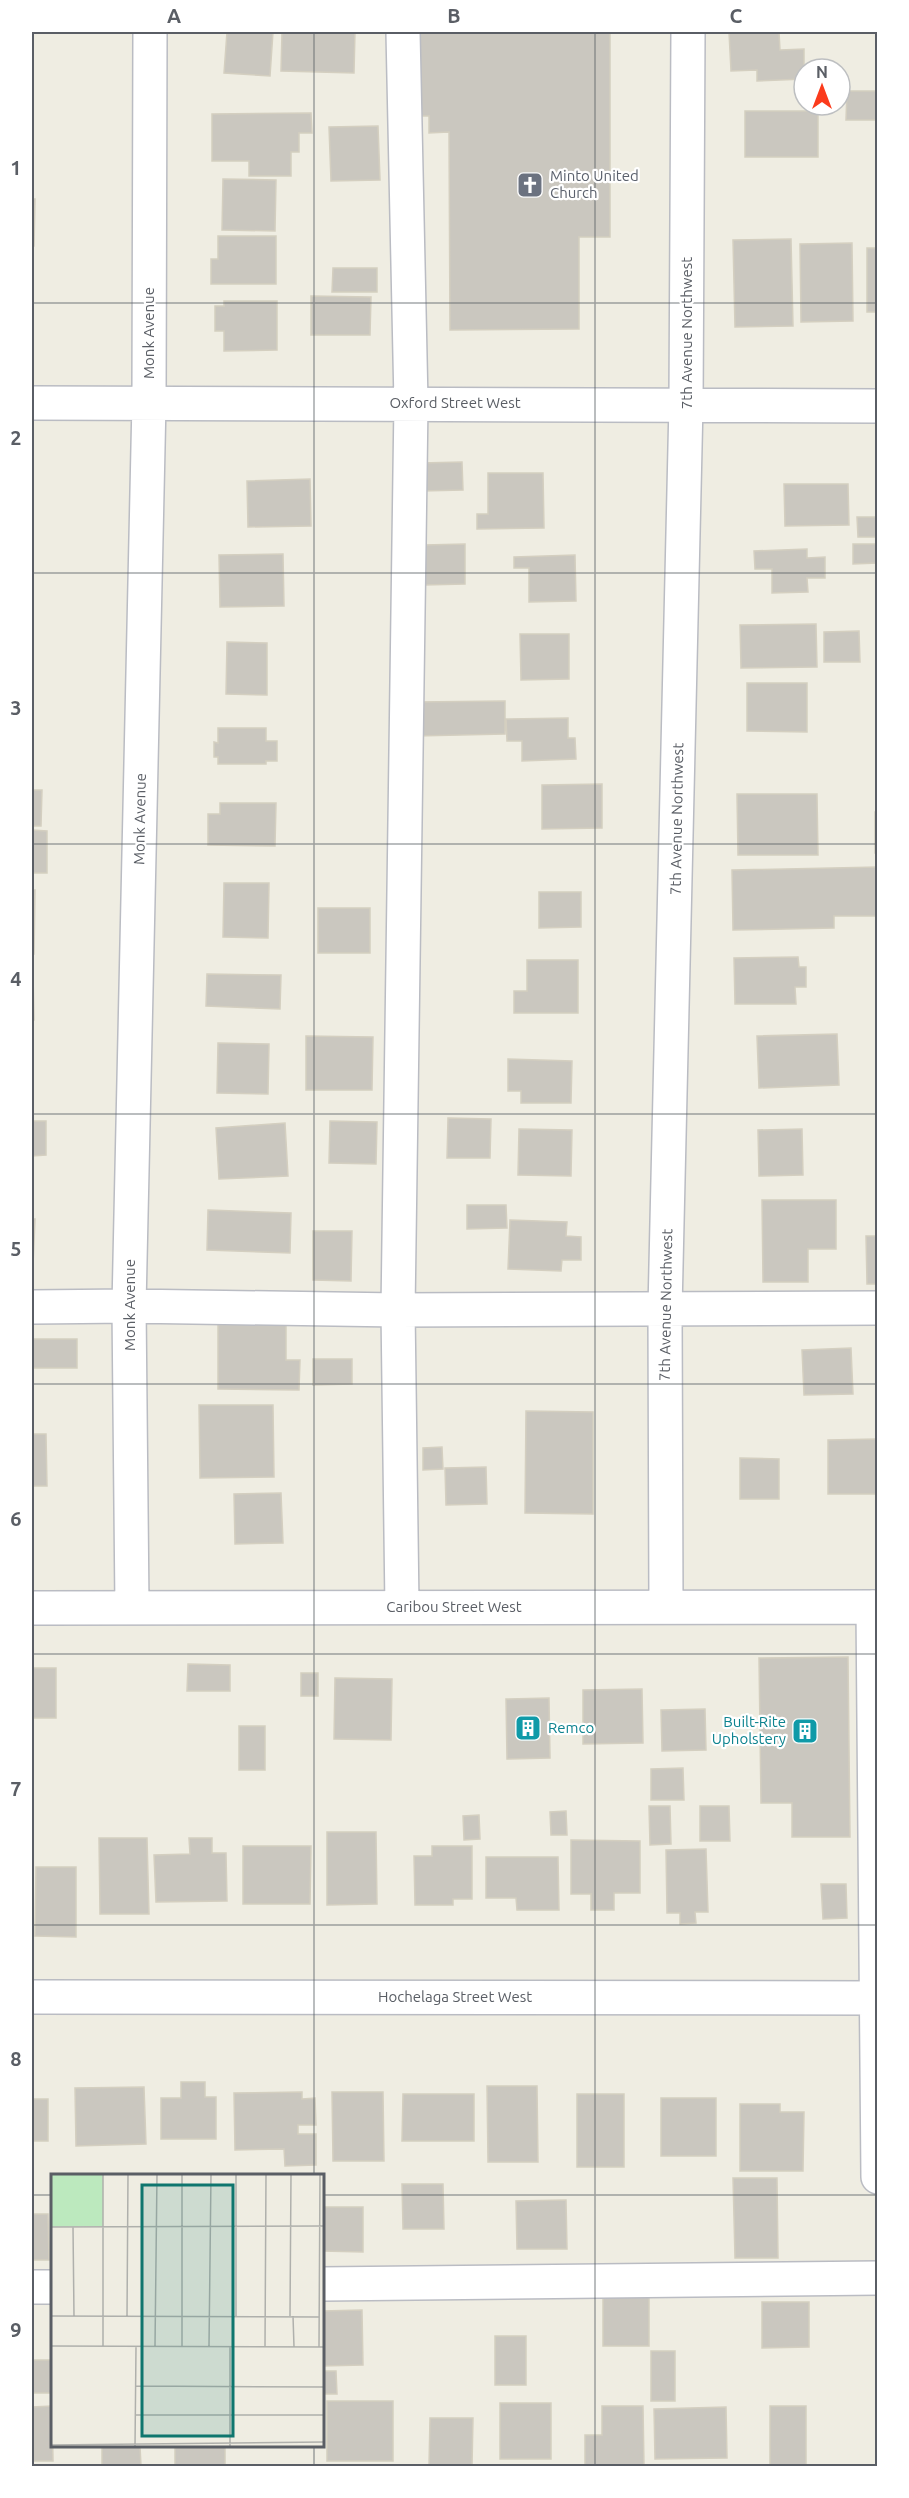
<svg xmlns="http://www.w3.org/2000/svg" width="909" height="2498" viewBox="0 0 909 2498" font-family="Ubuntu,sans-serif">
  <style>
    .building { fill: #cac7bf; stroke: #d4cfc0; stroke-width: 1.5 }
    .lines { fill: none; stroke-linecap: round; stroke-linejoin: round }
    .minor-casing { stroke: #babcc3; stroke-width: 36 }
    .minor { stroke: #fff; stroke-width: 33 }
    .grid { fill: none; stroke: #5a5e65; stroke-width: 1.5; stroke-opacity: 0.55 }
    .labels { text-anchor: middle; stroke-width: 4.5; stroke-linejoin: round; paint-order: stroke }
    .worship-label { font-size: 15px; fill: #5b616d; stroke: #fff; text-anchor: start }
    .street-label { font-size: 15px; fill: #5a5e65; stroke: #fff }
    .culture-label { font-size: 15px; fill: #0d838f; stroke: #fff; text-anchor: end }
    .inset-road { fill: none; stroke: #afb0ac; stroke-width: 1.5 }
    .view { fill: #0f766e; fill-opacity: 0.15; stroke: #0f766e; stroke-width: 3 }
    .inset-edge { fill: none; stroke: #5a5e65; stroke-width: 3 }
    .neatline { fill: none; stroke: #5a5e65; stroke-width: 2 }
    .grid-label { font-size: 20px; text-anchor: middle; font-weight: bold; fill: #5a5e65 }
  </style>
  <rect width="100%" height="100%" fill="#efede2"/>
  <path class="building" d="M 227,32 L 273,32 L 270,76 L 224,73 Z
    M 282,32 L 355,32 L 354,73 L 281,71 Z
    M 729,32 L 779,32 L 780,50 L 804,49 L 804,79 L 757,81 L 757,70 L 731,71 Z
    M 419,33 L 610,33 L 610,237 L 579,237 L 579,329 L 450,330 L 449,132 L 429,133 L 429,116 L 419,116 Z
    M 847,91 L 878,91 L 878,120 L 846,120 Z
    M 745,111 L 818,111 L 818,157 L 745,157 Z
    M 311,113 L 312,133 L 299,133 L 299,152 L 291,152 L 291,176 L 249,176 L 249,161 L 212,161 L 212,114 Z
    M 378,126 L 380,180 L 331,181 L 329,127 Z
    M 223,179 L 276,180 L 275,231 L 222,230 Z
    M 32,199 L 35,199 L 34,246 L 32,246 Z
    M 218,236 L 276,236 L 276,284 L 211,284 L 211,259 L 218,259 Z
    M 791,239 L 793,326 L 735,327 L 733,240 Z
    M 852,243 L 853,321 L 801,322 L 800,244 Z
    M 867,248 L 878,248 L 878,320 L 876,312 L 867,312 Z
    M 333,268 L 377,268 L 377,292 L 332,292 Z
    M 311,296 L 371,297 L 370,335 L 311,335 Z
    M 224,301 L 277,301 L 277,350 L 224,351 L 224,331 L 215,331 L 215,306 L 224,306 Z
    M 462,462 L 463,490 L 422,491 L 421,463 Z
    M 488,473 L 543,473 L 544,528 L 477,529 L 477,514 L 488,514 Z
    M 310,479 L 311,526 L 248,527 L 247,481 Z
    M 784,484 L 848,484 L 849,525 L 785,526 Z
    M 857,517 L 878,517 L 878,537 L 858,537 Z
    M 465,544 L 465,584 L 424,585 L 424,545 Z
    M 853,544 L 878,544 L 878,563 L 853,564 Z
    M 807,549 L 807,558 L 825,557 L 825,578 L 807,578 L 808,592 L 772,593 L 772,569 L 755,569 L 754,551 Z
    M 283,554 L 284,606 L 220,607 L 219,555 Z
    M 575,555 L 576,601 L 529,602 L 529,568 L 514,568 L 514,557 Z
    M 816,624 L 817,667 L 741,668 L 740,625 Z
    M 859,631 L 860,662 L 824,662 L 824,632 Z
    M 520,634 L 569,634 L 569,679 L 521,680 Z
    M 227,642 L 267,643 L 267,695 L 226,694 Z
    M 747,683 L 807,683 L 807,732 L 747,731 Z
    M 505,701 L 505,734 L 416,736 L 416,702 Z
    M 568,718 L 568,738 L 575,738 L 576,759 L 522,761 L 522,741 L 507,741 L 506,719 Z
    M 218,728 L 266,728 L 266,741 L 277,741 L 277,761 L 266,761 L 266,764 L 218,764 L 218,757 L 214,757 L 214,742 L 218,743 Z
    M 602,784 L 602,828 L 542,829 L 542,785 Z
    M 32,790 L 42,790 L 41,826 L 32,826 Z
    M 737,794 L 817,794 L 818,855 L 738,855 Z
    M 220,803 L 276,803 L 275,846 L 208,845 L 208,814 L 220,814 Z
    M 875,812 L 878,812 L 878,853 L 875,853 Z
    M 32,830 L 47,831 L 47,873 L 32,873 Z
    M 878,867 L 878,916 L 834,916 L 834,928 L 733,930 L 732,870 Z
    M 224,883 L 269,883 L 268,938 L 223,937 Z
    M 32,890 L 35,890 L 34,954 L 32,954 Z
    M 539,892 L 581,892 L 581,927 L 539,928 Z
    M 318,908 L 370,908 L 370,953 L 318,953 Z
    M 798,957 L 799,967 L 806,967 L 806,987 L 795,987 L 796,1004 L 735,1004 L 734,958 Z
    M 527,960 L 578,960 L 578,1013 L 514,1013 L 514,991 L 527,991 Z
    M 207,974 L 281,975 L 280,1009 L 206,1006 Z
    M 32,975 L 33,975 L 34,1020 L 32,1020 Z
    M 837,1034 L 839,1085 L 759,1088 L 757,1036 Z
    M 306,1036 L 373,1037 L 372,1090 L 306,1090 Z
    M 218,1043 L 269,1044 L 268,1094 L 217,1093 Z
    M 508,1059 L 572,1061 L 571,1103 L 521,1103 L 521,1091 L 508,1091 Z
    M 448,1118 L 491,1119 L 490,1158 L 447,1158 Z
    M 32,1121 L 46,1121 L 46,1155 L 32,1156 Z
    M 330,1121 L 377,1122 L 376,1164 L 329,1163 Z
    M 285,1123 L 288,1176 L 219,1179 L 216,1128 Z
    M 519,1129 L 572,1130 L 571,1176 L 518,1175 Z
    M 802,1129 L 803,1175 L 759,1176 L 758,1130 Z
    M 762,1200 L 836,1200 L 836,1249 L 808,1249 L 808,1282 L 763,1282 Z
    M 467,1205 L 506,1205 L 507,1228 L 467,1229 Z
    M 208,1210 L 291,1213 L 290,1253 L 207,1250 Z
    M 32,1219 L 35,1219 L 33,1265 L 32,1265 Z
    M 510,1220 L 567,1222 L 566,1236 L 581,1237 L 581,1260 L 562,1260 L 561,1271 L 508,1269 Z
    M 313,1231 L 352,1231 L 351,1281 L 313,1280 Z
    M 866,1236 L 878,1236 L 878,1284 L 867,1284 Z
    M 218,1325 L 286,1325 L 286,1360 L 300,1360 L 299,1390 L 218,1389 Z
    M 32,1339 L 77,1339 L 77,1368 L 32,1368 Z
    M 851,1348 L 853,1394 L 804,1395 L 802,1350 Z
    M 313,1359 L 352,1359 L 352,1384 L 313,1385 Z
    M 199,1405 L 273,1405 L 274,1477 L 200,1478 Z
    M 526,1411 L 593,1412 L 593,1514 L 525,1513 Z
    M 32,1434 L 46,1434 L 47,1486 L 32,1486 Z
    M 876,1439 L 877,1494 L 828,1494 L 828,1440 Z
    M 442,1447 L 443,1469 L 423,1470 L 423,1448 Z
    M 740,1458 L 779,1459 L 779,1499 L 740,1499 Z
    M 486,1467 L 487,1504 L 446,1505 L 445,1468 Z
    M 281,1493 L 283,1543 L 235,1544 L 234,1494 Z
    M 848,1657 L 850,1837 L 792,1837 L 792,1803 L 761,1803 L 759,1658 Z
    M 188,1664 L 230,1665 L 230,1691 L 187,1691 Z
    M 32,1668 L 56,1668 L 56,1718 L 32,1718 Z
    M 301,1673 L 318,1673 L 318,1696 L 301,1696 Z
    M 335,1678 L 392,1679 L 391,1740 L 334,1739 Z
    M 642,1689 L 643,1743 L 583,1744 L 583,1690 Z
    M 549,1698 L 550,1758 L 507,1759 L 506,1699 Z
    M 705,1709 L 706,1750 L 662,1751 L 661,1710 Z
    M 239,1726 L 265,1726 L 265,1770 L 239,1770 Z
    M 683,1768 L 684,1800 L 651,1800 L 651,1769 Z
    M 649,1806 L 670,1806 L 671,1844 L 650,1845 Z
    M 700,1806 L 729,1806 L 730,1841 L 700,1841 Z
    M 566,1811 L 567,1835 L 551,1835 L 550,1812 Z
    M 479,1815 L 480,1839 L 464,1840 L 463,1816 Z
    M 327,1832 L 376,1832 L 377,1904 L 327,1905 Z
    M 99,1838 L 147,1838 L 149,1914 L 100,1914 Z
    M 189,1838 L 212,1838 L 212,1853 L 226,1853 L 227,1901 L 156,1902 L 154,1855 L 190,1854 Z
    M 571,1840 L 640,1841 L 640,1893 L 614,1893 L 614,1910 L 591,1910 L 591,1894 L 571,1894 Z
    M 243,1846 L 311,1846 L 310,1904 L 243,1904 Z
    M 432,1846 L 472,1846 L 472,1899 L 453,1899 L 453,1905 L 415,1905 L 414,1856 L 432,1856 Z
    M 706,1849 L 708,1912 L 695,1912 L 696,1923 L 680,1924 L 680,1913 L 667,1913 L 666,1850 Z
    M 486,1857 L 558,1857 L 559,1910 L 517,1910 L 516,1898 L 486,1898 Z
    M 36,1867 L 76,1867 L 76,1937 L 35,1936 Z
    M 821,1884 L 846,1884 L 847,1918 L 823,1919 Z
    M 181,2082 L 205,2082 L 205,2097 L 216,2097 L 216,2139 L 161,2139 L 161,2098 L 181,2098 Z
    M 487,2086 L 537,2086 L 538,2162 L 488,2162 Z
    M 144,2087 L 146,2144 L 76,2146 L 75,2088 Z
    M 302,2092 L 302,2099 L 315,2098 L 316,2125 L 298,2125 L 298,2134 L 316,2134 L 316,2165 L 285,2166 L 284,2149 L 235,2150 L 234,2093 Z
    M 332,2092 L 383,2092 L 384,2161 L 333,2161 Z
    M 403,2094 L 474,2094 L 474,2141 L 402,2141 Z
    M 577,2094 L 624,2094 L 624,2167 L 577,2167 Z
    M 661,2098 L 716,2098 L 716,2156 L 661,2156 Z
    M 32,2099 L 48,2099 L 48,2141 L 32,2141 Z
    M 740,2104 L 780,2104 L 780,2112 L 804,2112 L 803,2171 L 740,2171 Z
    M 733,2178 L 777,2178 L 778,2258 L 735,2258 Z
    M 402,2184 L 443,2184 L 444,2229 L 403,2229 Z
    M 566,2200 L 567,2249 L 517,2249 L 516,2201 Z
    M 322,2207 L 363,2207 L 363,2252 L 322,2251 Z
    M 32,2214 L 48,2214 L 49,2260 L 32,2260 Z
    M 649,2292 L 649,2346 L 603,2346 L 603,2293 Z
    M 762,2302 L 809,2302 L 809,2347 L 762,2348 Z
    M 362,2310 L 363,2365 L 322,2366 L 322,2311 Z
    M 495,2336 L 526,2336 L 526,2385 L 495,2385 Z
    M 651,2351 L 675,2351 L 675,2401 L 651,2401 Z
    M 32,2360 L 52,2360 L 52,2393 L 32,2393 Z
    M 322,2371 L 336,2371 L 337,2394 L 322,2394 Z
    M 327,2401 L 393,2401 L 393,2461 L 327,2461 Z
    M 500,2403 L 551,2403 L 551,2459 L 500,2459 Z
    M 52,2406 L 53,2461 L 32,2461 L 32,2407 Z
    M 602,2406 L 643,2406 L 644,2466 L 585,2466 L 585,2435 L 602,2435 Z
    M 770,2406 L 806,2406 L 806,2466 L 770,2466 Z
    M 726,2407 L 727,2458 L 655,2459 L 654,2409 Z
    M 430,2418 L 473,2418 L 472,2466 L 429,2466 Z
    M 102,2446 L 140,2446 L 141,2466 L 102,2466 Z
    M 175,2446 L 225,2446 L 225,2466 L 175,2466 Z"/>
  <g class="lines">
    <g class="minor-casing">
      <path id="minor" d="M 32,403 L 878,406
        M 32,1307 L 129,1306 L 398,1310 L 878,1308
        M 132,1607 L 129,1306 L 149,402 L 150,32
        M 402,1607 L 398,1310 L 411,403 L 403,32
        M 666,1607 L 665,1309 L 686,404 L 688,32
        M 873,1607 L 878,2177
        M 32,1608 L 878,1607
        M 32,1997 L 878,1998
        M 322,2284 L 878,2278
        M 32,2287 L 52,2287"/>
    </g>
    <use href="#minor" class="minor"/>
  </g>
  <path class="grid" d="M 314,32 L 314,2176M 595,32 L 595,2466M 32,303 L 878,303M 32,573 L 878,573M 32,844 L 878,844M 32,1114 L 878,1114M 32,1384 L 878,1384M 32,1654 L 878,1654M 32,1925 L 878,1925M 32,2195 L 52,2195M 322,2195 L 878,2195M 314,2446 L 314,2466"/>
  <defs>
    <g id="church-square" transform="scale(1.35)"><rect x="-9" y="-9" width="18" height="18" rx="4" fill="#6b7280" stroke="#fff"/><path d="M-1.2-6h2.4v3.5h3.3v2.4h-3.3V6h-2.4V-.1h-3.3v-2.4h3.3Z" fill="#fff"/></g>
    <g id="building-square" transform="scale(1.35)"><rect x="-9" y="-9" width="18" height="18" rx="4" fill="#0f9aa8" stroke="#fff"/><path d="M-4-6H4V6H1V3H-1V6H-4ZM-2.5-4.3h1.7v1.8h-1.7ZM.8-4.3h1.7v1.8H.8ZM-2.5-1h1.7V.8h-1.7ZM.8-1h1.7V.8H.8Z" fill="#fff"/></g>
  </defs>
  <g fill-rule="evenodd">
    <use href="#church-square" x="530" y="185"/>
    <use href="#building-square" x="528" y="1728"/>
    <use href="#building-square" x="805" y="1731"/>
  </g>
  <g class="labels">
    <g class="worship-label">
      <text x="550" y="181">Minto United<tspan x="550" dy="17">Church</tspan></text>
    </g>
    <g class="street-label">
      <text transform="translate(149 333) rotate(-90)" y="5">Monk Avenue</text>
      <text transform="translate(687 333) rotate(-90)" y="5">7th Avenue Northwest</text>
      <text x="455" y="408">Oxford Street West</text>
      <text transform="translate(140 819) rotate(-89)" y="5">Monk Avenue</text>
      <text transform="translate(677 819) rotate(-89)" y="5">7th Avenue Northwest</text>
      <text transform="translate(130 1305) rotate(-90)" y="5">Monk Avenue</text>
      <text transform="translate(666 1305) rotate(-89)" y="5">7th Avenue Northwest</text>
      <text x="454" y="1612">Caribou Street West</text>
      <text x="455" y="2002">Hochelaga Street West</text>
    </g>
    <g class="culture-label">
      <text x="786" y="1727">Built-Rite<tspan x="786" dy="17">Upholstery</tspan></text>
      <text x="548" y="1733" text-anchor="start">Remco</text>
    </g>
  </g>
  <g transform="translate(51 2174)">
    <rect width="273" height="273" fill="#efede2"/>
    <path d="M 0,0 L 52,0 L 52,52 L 0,53 Z" fill="#bce9be"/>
    <path class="inset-road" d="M 52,0 L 52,173M 131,0 L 131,173M 0,53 L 273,52M 22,53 L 23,142M 0,142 L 268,143M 185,142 L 185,0M 239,142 L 240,0M 242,142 L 243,173M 76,143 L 77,0M 0,172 L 273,173M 104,172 L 106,0M 158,172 L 160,0M 179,173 L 179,273M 214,173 L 215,0M 268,173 L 269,0M 85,212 L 273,213M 85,241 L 273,241M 0,271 L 273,268M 84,273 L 85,173"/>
    <path class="view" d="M 91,11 L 182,11 L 182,262 L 91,262 Z"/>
    <rect width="273" height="273" class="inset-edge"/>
  </g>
  <rect width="909" height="2498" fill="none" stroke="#ffffff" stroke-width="66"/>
  <g transform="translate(822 87)"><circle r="28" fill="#ffffff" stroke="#bdbfc1" stroke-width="1.5"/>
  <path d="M0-4.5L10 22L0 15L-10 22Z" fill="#fb3b1c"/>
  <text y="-9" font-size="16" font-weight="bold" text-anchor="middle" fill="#5a5e65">N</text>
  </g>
  <rect x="33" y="33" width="843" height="2432" class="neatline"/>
  <g class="grid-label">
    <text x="174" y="23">A</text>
    <text x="454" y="23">B</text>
    <text x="736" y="23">C</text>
    <text x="16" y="175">1</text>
    <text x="16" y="445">2</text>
    <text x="16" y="715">3</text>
    <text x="16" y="986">4</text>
    <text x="16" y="1256">5</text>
    <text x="16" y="1526">6</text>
    <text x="16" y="1796">7</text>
    <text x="16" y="2066">8</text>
    <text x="16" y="2337">9</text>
  </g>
</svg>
